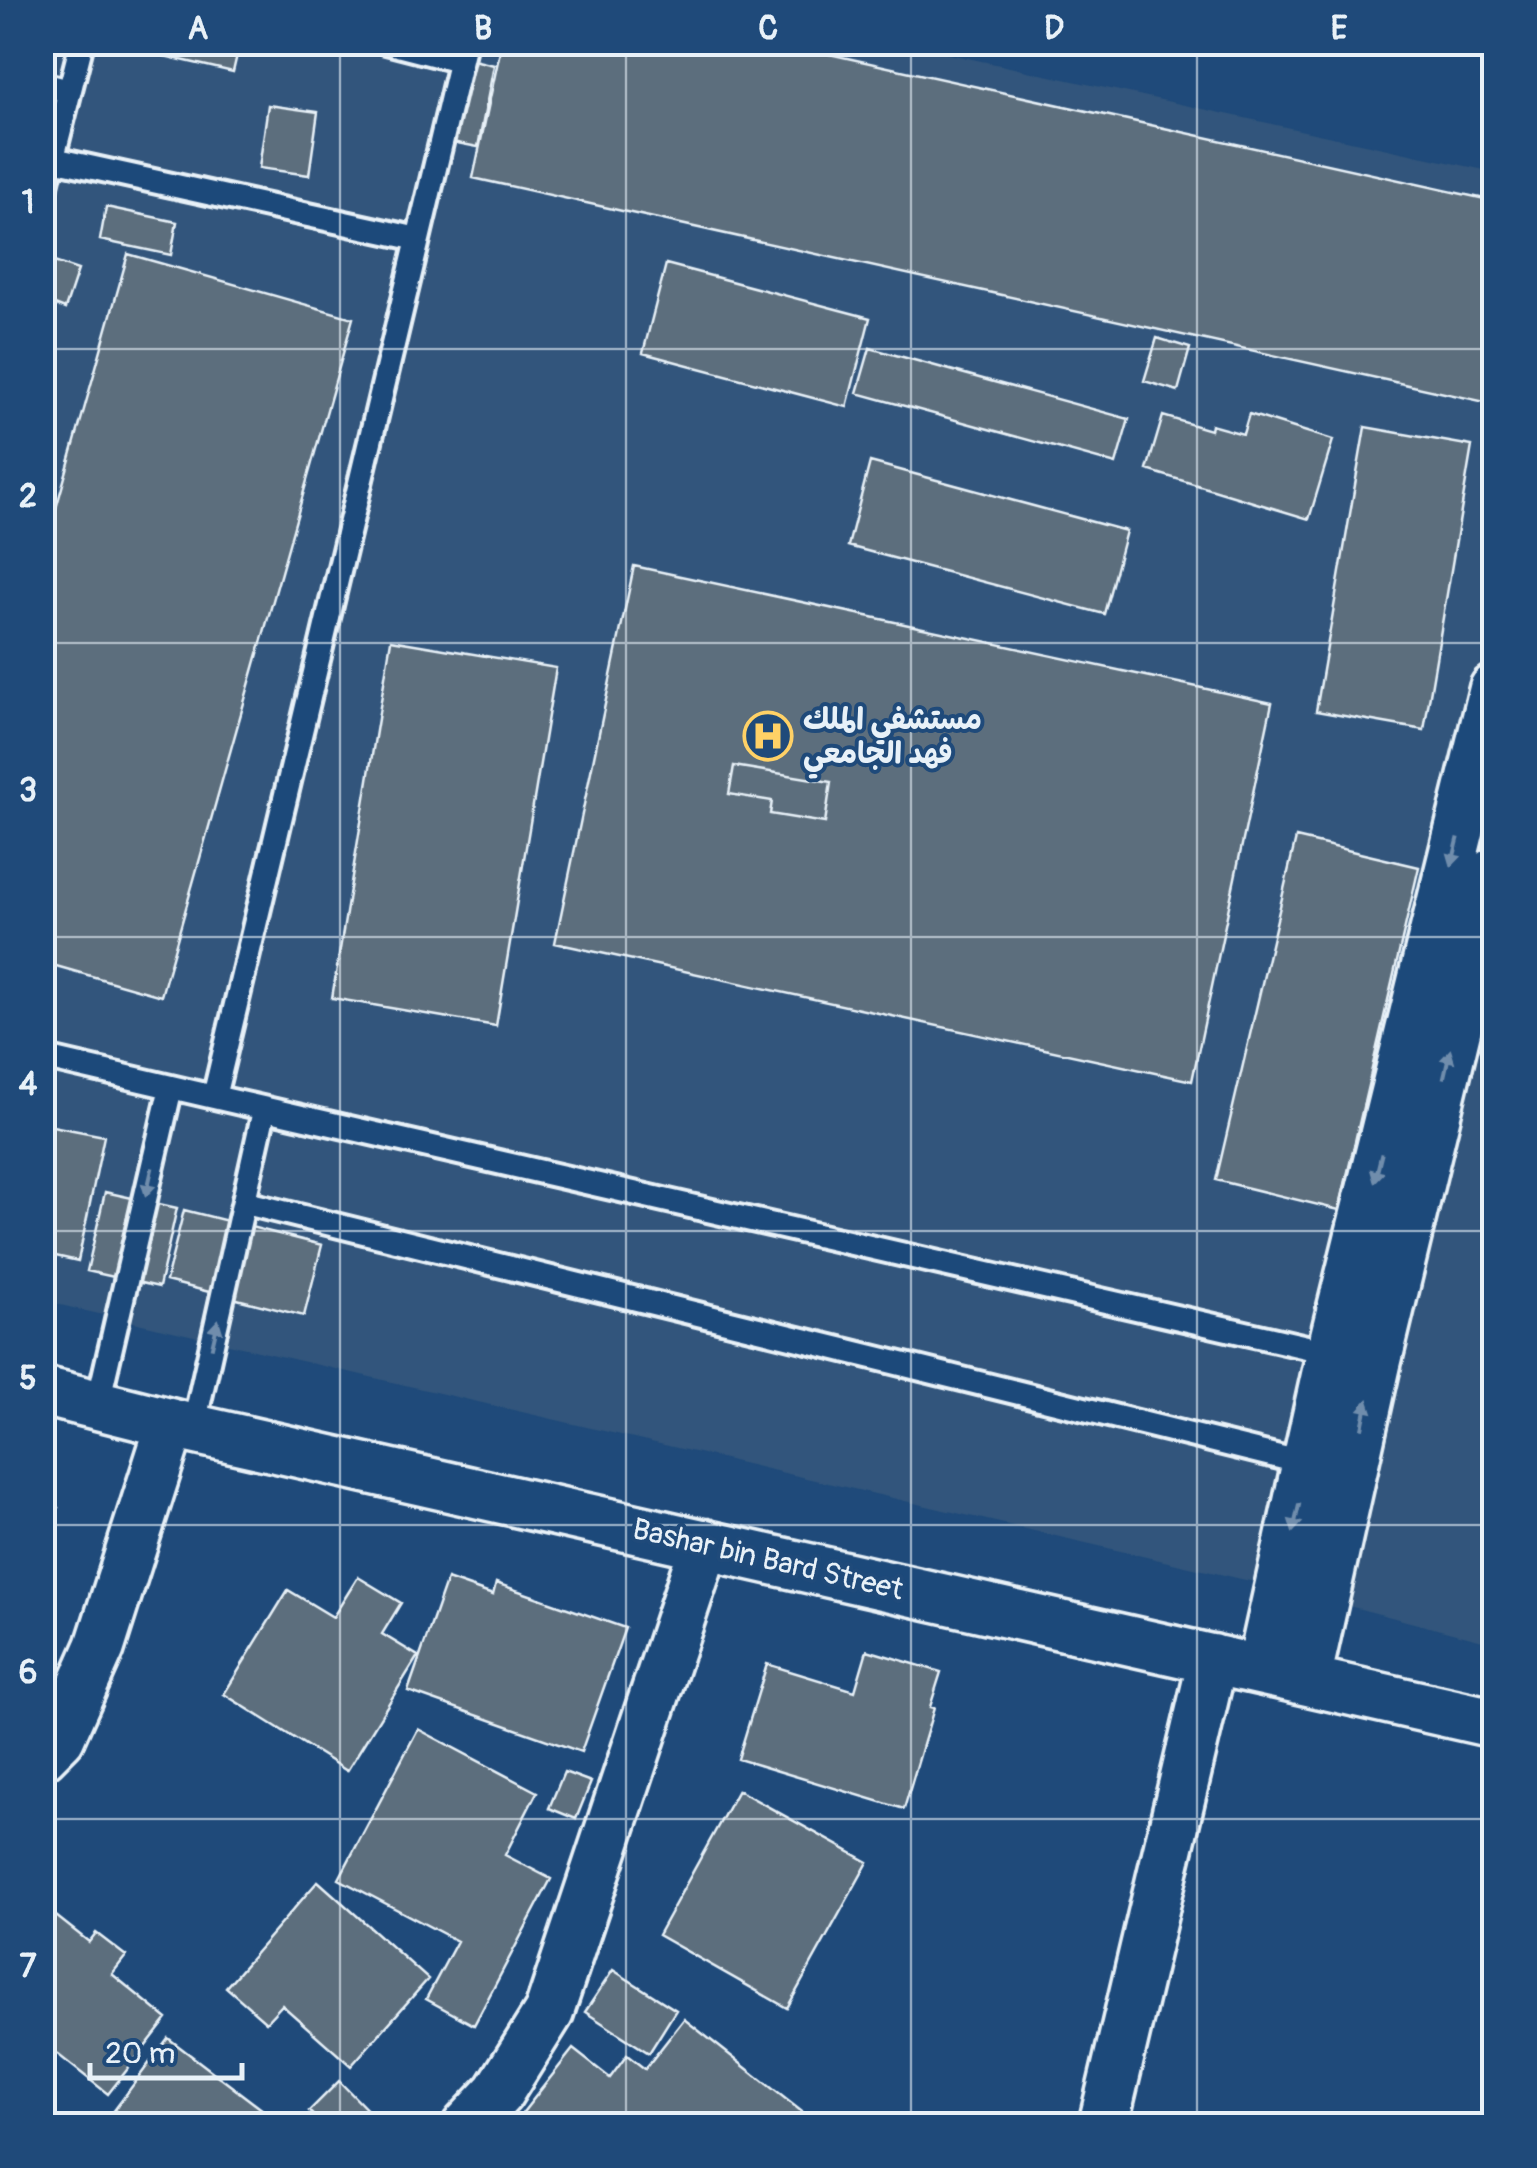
<svg xmlns="http://www.w3.org/2000/svg" width="1537" height="2168" viewBox="0 0 1537 2168" font-family="Pangolin,'Playpen Sans Arabic',sans-serif">
  <style>
    .built { fill: #31557b }
    .building { fill: #5c6e7d; stroke: #e8f1f8; stroke-width: 2.5 }
    .lines { fill: none; stroke-linecap: round; stroke-linejoin: round }
    .service-casing { stroke: #e8f1f8; stroke-width: 30 }
    .minor-casing { stroke: #e8f1f8; stroke-width: 55 }
    .service { stroke: #1f4a7a; stroke-width: 22 }
    .minor { stroke: #1f4a7a; stroke-width: 48 }
    .oneway { fill: #6f8dac }
    .grid { fill: none; stroke: #e8f1f8; stroke-width: 2.5; stroke-opacity: 0.55 }
    .labels { text-anchor: middle; stroke-width: 8; stroke-linejoin: round; paint-order: stroke }
    .poi-label { font-size: 30px; font-weight: bold; fill: #e8f1f8; stroke: #1f4a7a; text-anchor: start }
    .street-label { font-size: 30px; fill: #e8f1f8; stroke: #1f4a7a }
    .neatline { fill: none; stroke: #e8f1f8; stroke-width: 4 }
    .grid-label { font-size: 32px; text-anchor: middle; font-weight: bold; fill: #e8f1f8 }
  </style>
  <rect width="100%" height="100%" fill="#1f4a7a"/>
  <filter id="ink" filterUnits="userSpaceOnUse"><feTurbulence type="fractalNoise" baseFrequency=".01" numOctaves="2"/><feDisplacementMap in="SourceGraphic" scale="20" xChannelSelector="R" yChannelSelector="G"/><feConvolveMatrix kernelMatrix="1 2 1 2 8 2 1 2 1" color-interpolation-filters="sRGB"/></filter>
  <g filter="url(#ink)">
    <path class="built" d="M 43,43 L 898,43 L 1494,172 L 1494,1644 L 1280,1588 L 43,1301 Z"/>
    <path class="building" d="M 122,42 L 240,42 L 233,72 L 121,46 Z
      M 502,42 L 775,42 L 1494,201 L 1494,404 L 473,178 Z
      M 469,59 L 494,65 L 478,147 L 452,142 Z
      M 268,105 L 318,112 L 309,175 L 259,168 Z
      M 106,207 L 177,222 L 171,255 L 100,240 Z
      M 128,254 L 353,318 L 161,996 L 42,962 L 42,558 Z
      M 51,261 L 78,270 L 65,309 L 42,300 L 42,285 Z
      M 666,264 L 870,318 L 847,407 L 643,353 Z
      M 1157,338 L 1190,348 L 1178,391 L 1144,381 Z
      M 870,348 L 1129,419 L 1116,464 L 857,393 Z
      M 1249,414 L 1333,440 L 1309,519 L 1147,470 L 1163,416 L 1210,430 L 1211,425 L 1243,434 Z
      M 1365,427 L 1472,446 L 1424,730 L 1316,711 Z
      M 870,462 L 1126,531 L 1104,614 L 848,546 Z
      M 634,566 L 1272,703 L 1192,1081 L 555,943 Z
      M 391,640 L 556,668 L 496,1026 L 332,998 Z
      M 734,766 L 831,782 L 825,823 L 770,814 L 772,801 L 729,794 Z
      M 1296,838 L 1419,867 L 1339,1210 L 1216,1180 Z
      M 42,1124 L 104,1136 L 78,1261 L 42,1253 Z
      M 105,1192 L 177,1208 L 159,1287 L 87,1271 Z
      M 184,1210 L 322,1245 L 304,1316 L 166,1281 Z
      M 42,1504 L 58,1508 L 42,1570 Z
      M 358,1577 L 401,1603 L 382,1634 L 418,1656 L 347,1771 L 224,1694 L 288,1590 L 333,1617 Z
      M 447,1579 L 493,1595 L 496,1583 L 625,1628 L 581,1752 L 408,1691 Z
      M 867,1650 L 941,1672 L 930,1707 L 934,1708 L 904,1809 L 738,1759 L 767,1664 L 855,1691 Z
      M 418,1729 L 537,1792 L 505,1855 L 551,1879 L 474,2025 L 426,1999 L 457,1941 L 339,1879 Z
      M 564,1772 L 591,1782 L 576,1819 L 549,1808 Z
      M 738,1790 L 868,1862 L 787,2008 L 658,1935 Z
      M 318,1881 L 428,1979 L 351,2066 L 282,2005 L 266,2022 L 226,1987 Z
      M 42,1905 L 89,1942 L 96,1933 L 126,1956 L 112,1974 L 167,2019 L 108,2094 L 42,2042 Z
      M 613,1970 L 676,2010 L 649,2053 L 585,2012 Z
      M 684,2019 L 806,2115 L 798,2126 L 523,2126 L 517,2120 L 573,2049 L 610,2078 L 627,2055 L 645,2069 Z
      M 168,2038 L 284,2126 L 104,2124 Z
      M 339,2081 L 383,2126 L 323,2126 L 309,2111 Z"/>
    <g class="lines">
      <g class="service-casing">
        <path id="service" d="M 386,42 L 460,61
          M 42,84 L 69,91
          M 53,159 L 418,239
          M 42,201 L 82,42
          M 42,1057 L 214,1097 L 465,42
          M 214,1097 L 1337,1354
          M 246,1203 L 1308,1464
          M 97,1407 L 171,1087
          M 193,1429 L 264,1111"/>
      </g>
      <g class="minor-casing">
        <path id="minor" d="M 42,1391 L 193,1429 L 1494,1723
          M 1261,1670 L 1331,1353 L 1494,689
          M 1306,1680 L 1376,1364 L 1494,872
          M 42,1755 L 60,1737 L 100,1647 L 171,1424
          M 467,2126 L 499,2092 L 549,2012 L 705,1544
          M 1103,2126 L 1213,1659"/>
      </g>
      <use href="#service" class="service"/>
      <use href="#minor" class="minor"/>
    </g>
    <defs><path id="oneway-solid" d="M-6-.8H1V-3.2L6.5 0L1 3.2V.8H-6Z" transform="scale(2.5)"/></defs>
    <g class="oneway">
      <use href="#oneway-solid" transform="translate(1455 852) rotate(104)"/>
      <use href="#oneway-solid" transform="translate(1447 1064) rotate(-77)"/>
      <use href="#oneway-solid" transform="translate(1378 1168) rotate(104)"/>
      <use href="#oneway-solid" transform="translate(149 1182) rotate(103)"/>
      <use href="#oneway-solid" transform="translate(215 1334) rotate(-77)"/>
      <use href="#oneway-solid" transform="translate(1365 1414) rotate(-78)"/>
      <use href="#oneway-solid" transform="translate(1296 1518) rotate(103)"/>
    </g>
  </g>
  <path class="grid" d="M 340,42 L 340,2126M 626,42 L 626,2126M 911,42 L 911,2126M 1197,42 L 1197,2126M 42,349 L 1494,349M 42,643 L 1494,643M 42,937 L 1494,937M 42,1231 L 1494,1231M 42,1525 L 1494,1525M 42,1819 L 1494,1819"/>
  <defs>
    <g id="hospital-ring" transform="scale(2.5)"><circle r="9.5" fill="#1f4a7a" stroke="#ffd166" stroke-width="1.5"/><path d="M-5-5h3v3.5h4V-5h3V5h-3V1.5h-4V5h-3Z" fill="#ffd166"/></g>
  </defs>
  <g fill-rule="evenodd">
    <use href="#hospital-ring" x="768" y="736"/>
  </g>
  <g class="labels">
    <g class="poi-label">
      <text x="803" y="729">مستشفي الملك<tspan x="803" dy="34">فهد الجامعي</tspan></text>
    </g>
    <g class="street-label">
      <text transform="translate(768 1559) rotate(13)" y="10">Bashar bin Bard Street</text>
    </g>
  </g>
  <rect width="1537" height="2168" fill="none" stroke="#1f4a7a" stroke-width="110"/>
  <path d="M90 2063v15h152v-15" fill="none" stroke="#e8f1f8" stroke-width="5"/>
  <text x="105" y="2063" font-size="30" fill="#e8f1f8" stroke="#1f4a7a" stroke-width="8" paint-order="stroke">20 m</text>
  <rect x="55" y="55" width="1427" height="2058" class="neatline"/>
  <g class="grid-label">
    <text x="198" y="39">A</text>
    <text x="483" y="39">B</text>
    <text x="768" y="39">C</text>
    <text x="1054" y="39">D</text>
    <text x="1339" y="39">E</text>
    <text x="28" y="213">1</text>
    <text x="28" y="507">2</text>
    <text x="28" y="801">3</text>
    <text x="28" y="1095">4</text>
    <text x="28" y="1389">5</text>
    <text x="28" y="1683">6</text>
    <text x="28" y="1977">7</text>
  </g>
</svg>
